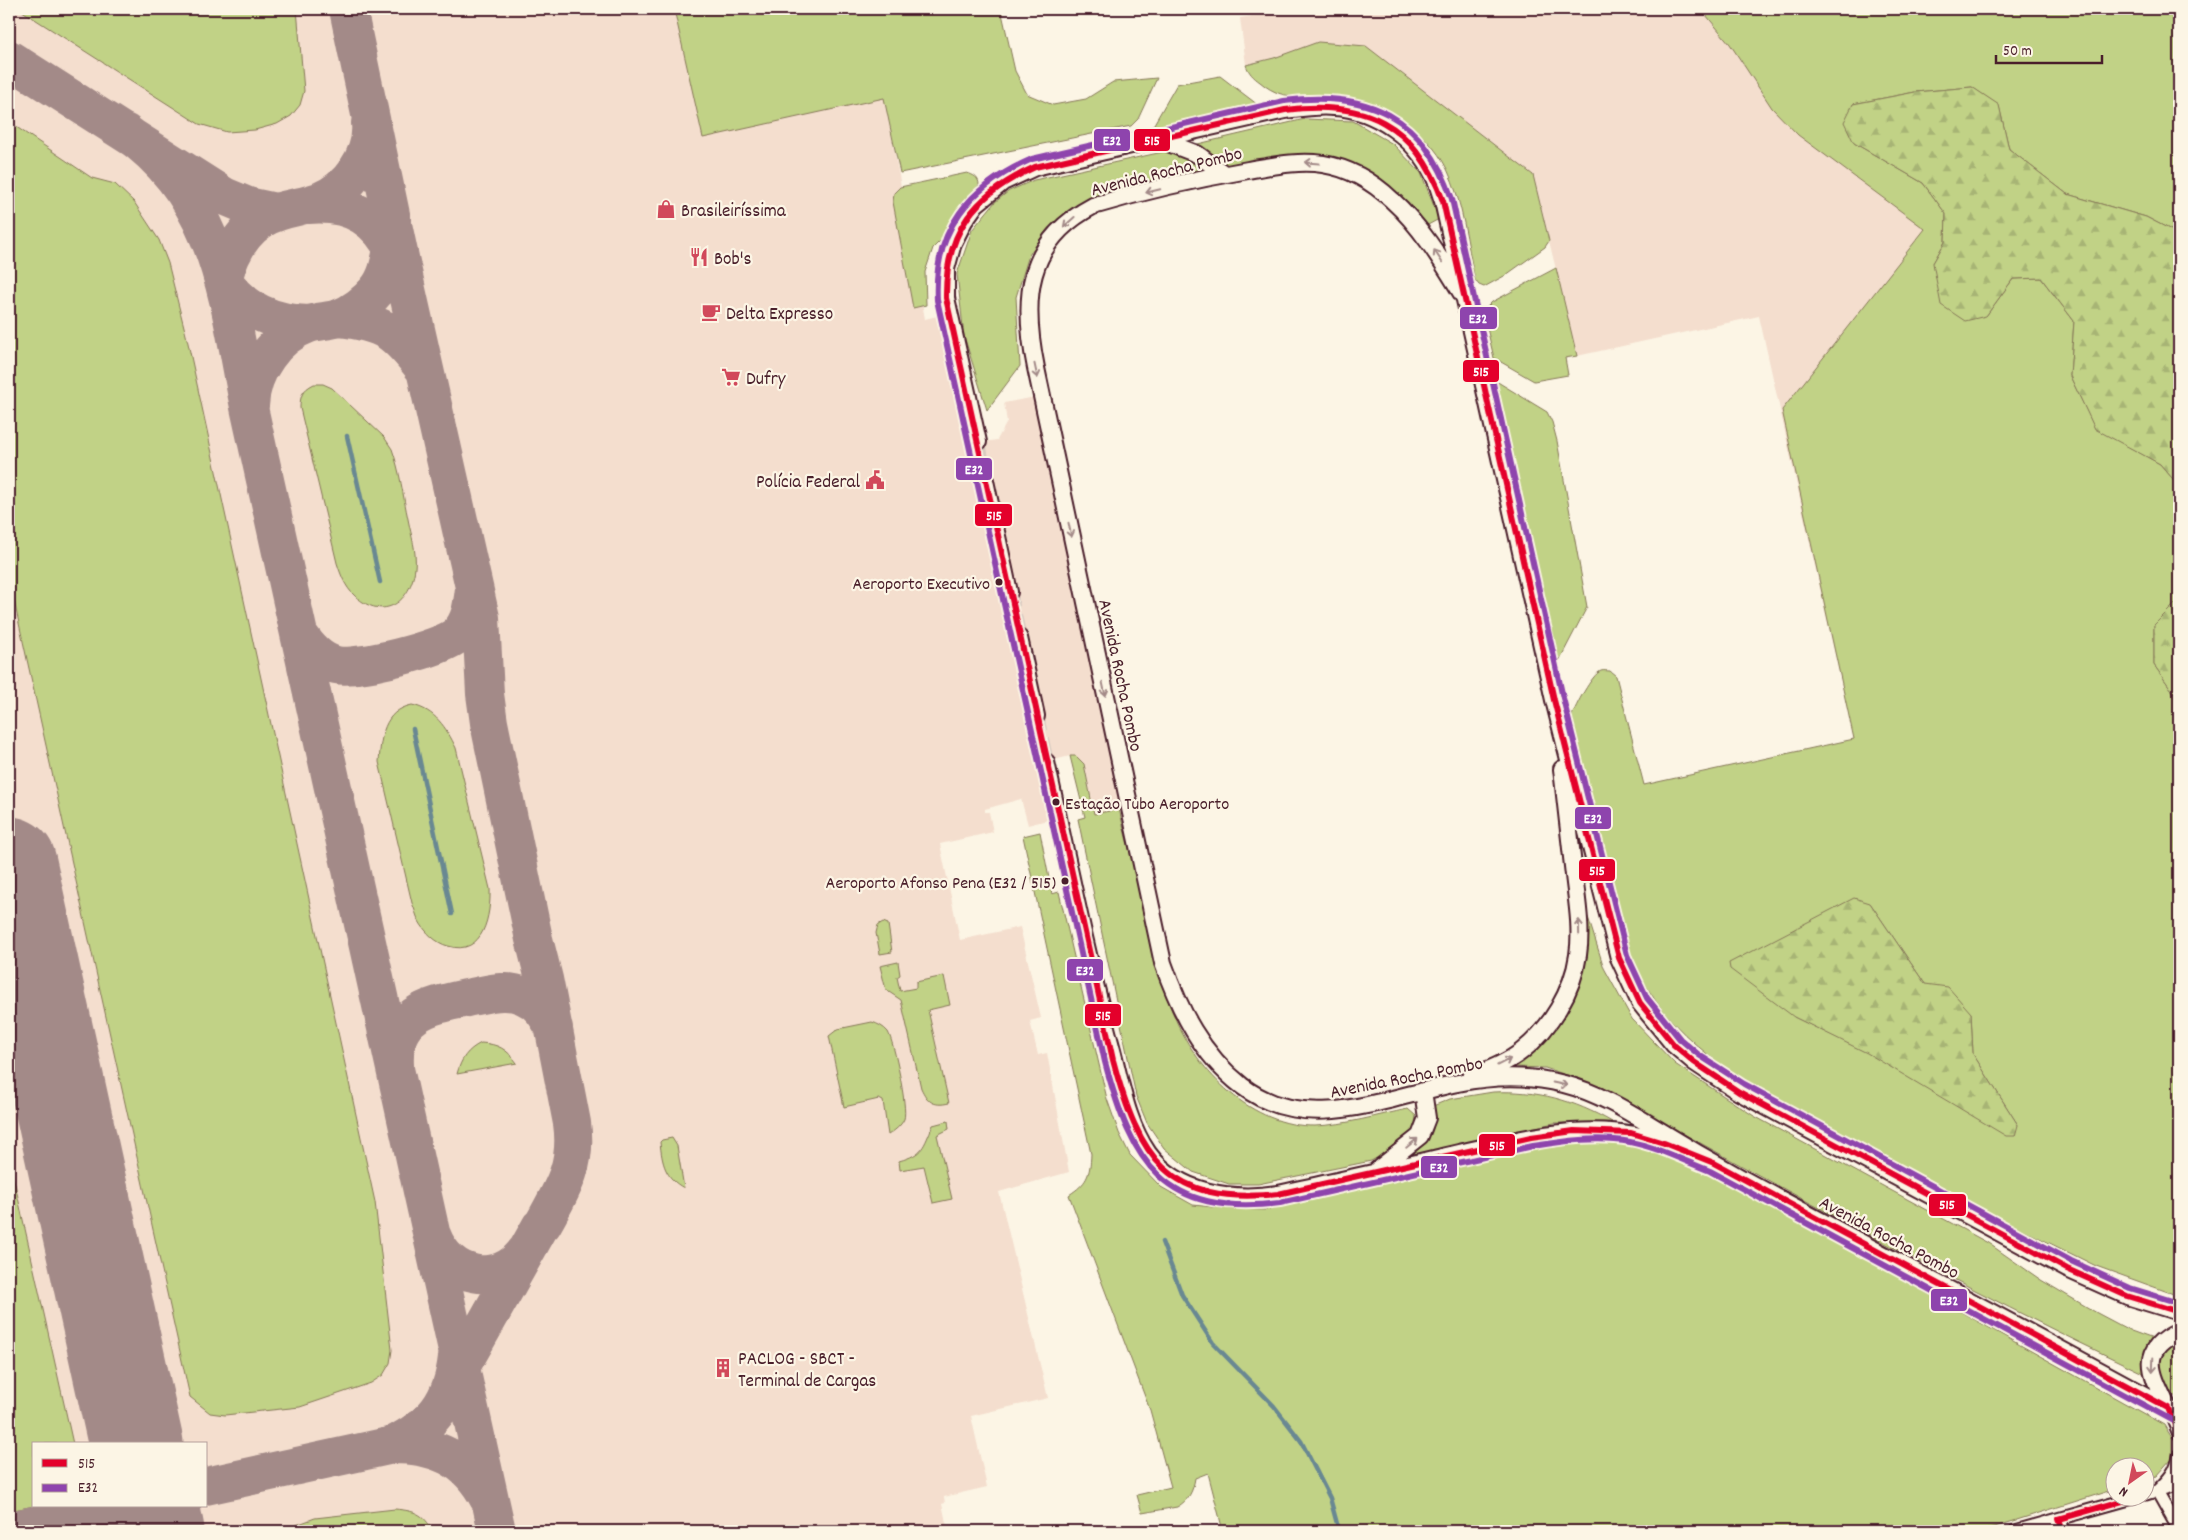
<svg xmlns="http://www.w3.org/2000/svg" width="2188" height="1540" viewBox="0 0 2188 1540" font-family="Dekko,sans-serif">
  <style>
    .built { fill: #f4dece; fill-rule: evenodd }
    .grass { fill: #c1d286; stroke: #867858; fill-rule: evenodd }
    .forest { fill: url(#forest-firs); stroke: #867858 }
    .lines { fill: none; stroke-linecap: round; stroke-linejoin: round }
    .stream { stroke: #698892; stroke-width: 4.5 }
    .taxiway { stroke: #a38a88; stroke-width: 38 }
    .runway { stroke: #a38a88; stroke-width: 95 }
    .secondary-tunnel { stroke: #d8cac0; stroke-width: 16; stroke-dasharray: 16 8; stroke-linecap: butt }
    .minor-casing { stroke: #4a1f2b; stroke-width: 15 }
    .secondary-casing { stroke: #4a1f2b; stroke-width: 20 }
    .minor { stroke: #fcf5e5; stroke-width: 11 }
    .secondary { stroke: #fcf5e5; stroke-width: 16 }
    .bus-1-casing { stroke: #fcf5e5; stroke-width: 10 }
    .bus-2-casing { stroke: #fcf5e5; stroke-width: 10 }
    .bus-1 { stroke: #e4002b; stroke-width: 6 }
    .bus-2 { stroke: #8e44ad; stroke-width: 6 }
    .oneway { stroke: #a38a88 }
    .bus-dot { fill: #4a1f2b; stroke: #fcf5e5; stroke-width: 2 }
    .labels { text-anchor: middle; stroke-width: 4.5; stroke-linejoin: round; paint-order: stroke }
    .bus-label { font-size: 18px; fill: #4a1f2b; stroke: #fcf5e5; text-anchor: end }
    .street-label { font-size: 19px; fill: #4a1f2b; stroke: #fcf5e5 }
    .poi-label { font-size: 19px; fill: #4a1f2b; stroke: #fcf5e5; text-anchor: start }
    .line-badge { stroke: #fcf5e5; stroke-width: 2 }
    .badge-label { font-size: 14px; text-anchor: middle; font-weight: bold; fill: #fff }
  </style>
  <defs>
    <pattern id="forest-firs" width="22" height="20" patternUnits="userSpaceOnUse" patternTransform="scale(1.25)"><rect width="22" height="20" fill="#c1d286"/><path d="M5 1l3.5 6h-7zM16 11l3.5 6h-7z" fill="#a7b474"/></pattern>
  </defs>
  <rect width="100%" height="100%" fill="#fcf5e5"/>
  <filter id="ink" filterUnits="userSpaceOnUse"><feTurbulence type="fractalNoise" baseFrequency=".02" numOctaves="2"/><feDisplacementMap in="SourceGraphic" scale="10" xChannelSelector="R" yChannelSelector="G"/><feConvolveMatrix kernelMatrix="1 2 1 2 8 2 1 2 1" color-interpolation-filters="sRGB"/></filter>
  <g filter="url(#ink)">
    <path class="built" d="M 9,9 L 915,9 L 885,98 L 925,319 L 941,315 L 970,444 L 997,440 L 1007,422 L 1004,403 L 1041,396 L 1130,807 L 1094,814 L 1084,764 L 1076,756 L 1070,756 L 1038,764 L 1051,819 L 1028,825 L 1021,799 L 985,809 L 985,812 L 989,812 L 993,832 L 940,844 L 960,940 L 1020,927 L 1041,1018 L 1030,1021 L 1038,1055 L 1047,1053 L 1069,1172 L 999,1192 L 1048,1398 L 971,1416 L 987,1487 L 944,1497 L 945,1503 L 942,1504 L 948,1531 L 9,1531 ZM 34,1444 L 206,1444 L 206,1506 L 34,1506 Z
      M 1297,9 L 2179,9 L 2179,1179 L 1979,835 L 1729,963 L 1854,739 L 1759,316 L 1577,356 L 1533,175 L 1274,58 L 1246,65 L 1240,18 Z"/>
    <path class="grass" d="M 19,9 L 297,9 L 304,91 L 300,105 L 291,116 L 277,124 L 255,130 L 227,132 L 199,124 Z
      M 674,9 L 1001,9 L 1015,71 L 1027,94 L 1053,105 L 1086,99 L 1113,82 L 1157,78 L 1138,119 L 1131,126 L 900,173 L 884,98 L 703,138 Z
      M 1701,9 L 2179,9 L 2179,234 L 2146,217 L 2067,194 L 2009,149 L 1999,106 L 1972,87 L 1915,92 L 1853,104 L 1854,143 L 1923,183 L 1946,214 L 1945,242 L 1933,263 L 1986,316 L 2013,279 L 2041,278 L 2074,321 L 2070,376 L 2095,428 L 2160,464 L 2179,486 L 2179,600 L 2154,625 L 2154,665 L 2179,700 L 2179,1296 L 2096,1266 L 1999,1218 L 1731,1072 C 1699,1049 1668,1023 1648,989 C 1621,944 1611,894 1600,842 C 1590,800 1581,758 1572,716 C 1575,707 1592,674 1601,671 C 1604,670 1607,671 1610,671 L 1616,676 L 1644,785 L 1854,739 L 1782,410 L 1925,229 L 1798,135 L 1772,108 L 1730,44 ZM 1870,903 L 1925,984 L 1971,1013 L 1973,1054 L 2018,1125 L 1794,1017 Z
      M 1318,42 L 1366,46 L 1533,175 L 1549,241 L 1545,247 L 1506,275 L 1484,287 L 1479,285 L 1475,280 C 1467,243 1463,202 1447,169 C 1427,129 1383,103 1340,96 C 1309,91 1288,106 1260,82 C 1253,77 1249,73 1246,65 L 1274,58 Z
      M 1220,76 L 1262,108 L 1150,131 L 1177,84 Z
      M 1305,119 L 1353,121 L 1393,144 L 1421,173 L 1439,219 L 1426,226 L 1323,156 L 1110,195 L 1071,210 L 1048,228 L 1029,255 L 1016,297 L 1020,366 L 987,410 L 964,336 L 957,274 L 972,230 L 995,202 L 1009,191 L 1034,180 L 1172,150 Z
      M 9,122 L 92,178 L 115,184 L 134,202 L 159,240 L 168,263 L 188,343 L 375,1202 L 392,1350 L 390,1363 L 383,1375 L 371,1383 L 300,1407 L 225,1415 L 210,1413 L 190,1397 L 9,578 Z
      M 967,173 C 973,175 979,177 979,185 L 960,208 L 946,235 L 933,248 L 925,272 L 926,305 L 913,308 L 893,202 L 894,193 L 900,187 Z
      M 1556,268 L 1577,356 L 1565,358 L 1568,375 L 1534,381 L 1494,358 L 1484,315 L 1485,309 L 1492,302 Z
      M 1496,381 L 1547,412 L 1552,422 L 1557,441 L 1587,607 L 1559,661 Z
      M 314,384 L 323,384 L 332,388 L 384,437 L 392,449 C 400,471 403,496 408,519 C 411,535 417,552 415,568 C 411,602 384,622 355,596 C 345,587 341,575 337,563 L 300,408 C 300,396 302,390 314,384 Z
      M 412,705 C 435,710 446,727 456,748 L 490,889 C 491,914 484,957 448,946 C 436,943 425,932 419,921 C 416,916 415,909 412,903 L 379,762 C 381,737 383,711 412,705 Z
      M 1070,756 L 1076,756 L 1084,764 L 1094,814 L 1119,809 C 1129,851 1140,892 1150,934 C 1157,962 1163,992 1175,1018 C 1198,1072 1252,1127 1315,1126 C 1346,1125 1378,1115 1408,1109 L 1416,1116 L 1414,1130 L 1399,1146 L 1371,1161 L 1258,1184 L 1229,1184 L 1193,1172 L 1164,1148 L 1147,1123 L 1136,1096 L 1078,819 L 1085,817 Z
      M 1040,832 L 1052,894 L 1059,892 L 1107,1099 L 1119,1133 L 1130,1155 L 1161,1187 L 1193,1205 L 1232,1209 L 1265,1210 L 1425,1171 L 1582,1137 L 1646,1147 L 1693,1163 L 2164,1425 L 2172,1438 L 2172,1458 L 2156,1476 L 2146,1479 L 2146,1468 L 2116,1468 L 2115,1489 L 1982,1531 L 1223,1531 L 1208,1473 L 1195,1478 C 1193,1491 1189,1500 1177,1507 L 1142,1513 L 1137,1495 L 1171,1487 L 1150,1410 L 1069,1195 C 1087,1183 1090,1176 1091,1154 L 1023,836 Z
      M 1588,917 L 1604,968 L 1632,1019 L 1675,1064 L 1754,1116 L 1988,1243 L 2041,1280 L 2097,1313 L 2131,1331 L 2156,1340 L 2147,1356 L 2145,1374 C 1963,1288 1786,1191 1610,1093 L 1576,1078 L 1545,1068 L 1515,1067 L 1545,1037 L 1587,929 Z
      M 883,922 L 888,924 L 892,952 L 880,954 L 876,933 L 878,925 Z
      M 898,962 L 900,975 L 897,977 L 900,991 L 916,988 L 916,982 L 944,976 L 950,1005 L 928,1010 L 949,1103 C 933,1107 927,1101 921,1088 L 901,1000 L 886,990 L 880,966 Z
      M 872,1022 C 878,1024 884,1027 888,1032 C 894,1042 908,1108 904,1119 C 901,1126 894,1131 888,1135 L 883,1101 L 879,1099 L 844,1107 L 829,1036 L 838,1029 Z
      M 481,1043 C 498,1044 507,1049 517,1063 L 457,1074 C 461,1059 467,1050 481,1043 Z
      M 1493,1092 C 1537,1090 1574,1100 1612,1122 L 1554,1123 L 1412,1155 C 1431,1138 1437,1132 1433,1106 L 1450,1099 Z
      M 948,1121 L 949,1129 L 937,1135 L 952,1199 L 933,1203 L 924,1166 L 900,1170 L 899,1161 C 924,1154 923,1147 933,1125 Z
      M 672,1138 L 677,1146 L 684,1188 C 665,1178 662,1163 660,1142 L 662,1140 Z
      M 9,1157 L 73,1444 L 34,1444 L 34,1506 L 9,1511 Z
      M 2179,1340 L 2179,1399 C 2164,1390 2148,1364 2165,1348 C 2169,1345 2175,1342 2179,1340 Z
      M 395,1509 C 415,1511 423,1513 433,1531 L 280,1531 L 315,1518 Z"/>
    <path class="forest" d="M 1972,87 L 1999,105 L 2009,149 L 2067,194 L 2146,217 L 2179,234 L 2179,486 L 2160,464 L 2095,429 L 2070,376 L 2074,321 L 2041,278 L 2013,279 L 1986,316 L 1965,321 L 1941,305 L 1933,263 L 1945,242 L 1946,214 L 1923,183 L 1854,143 L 1844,122 L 1853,104 L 1915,92 Z
      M 2179,600 L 2179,700 L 2154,665 L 2154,625 Z
      M 1854,898 L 1870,903 L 1925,984 L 1948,987 L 1971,1013 L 1973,1054 L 2018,1125 L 2015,1136 L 2006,1136 L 1867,1053 L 1794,1017 L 1730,969 L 1729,963 Z"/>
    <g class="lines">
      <path class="stream" d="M 347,436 L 380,582
        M 413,729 L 452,914
        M 1162,1242 L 1182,1295 L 1213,1343 L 1274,1406 L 1301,1441 L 1330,1498 L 1339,1531"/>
      <path class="taxiway" d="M 348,9 L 403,272 L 481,618 L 485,694 L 489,723 L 534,939 L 544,979 L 572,1123 C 578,1165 563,1188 543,1224
        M 9,59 L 224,196 L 248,206 L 276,212
        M 125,132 C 223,200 228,305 250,412 L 497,1531
        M 308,205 C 351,201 380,219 397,258
        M 339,318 C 386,323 396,333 424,369
        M 309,324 C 273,323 244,311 223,280 C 229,257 241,233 261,220 C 278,208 300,208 319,201 C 349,190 373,155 370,123
        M 250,406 C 251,370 276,336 309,324 C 319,321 329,321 339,318 C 352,313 367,302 376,291 C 389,276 390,257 394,238
        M 299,634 C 308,648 319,661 336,665 C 357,670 441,649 457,635 C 470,623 472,606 474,589
        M 395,1065 C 392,1012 430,1006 471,997 C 488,994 507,988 524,996 C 539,1002 546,1014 554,1028
        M 432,1235 C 448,1278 498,1289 526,1251
        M 461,1367 L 540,1227
        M 393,1445 C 432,1425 452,1403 457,1357
        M 206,1486 L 393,1445 C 436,1445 467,1458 488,1498
        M 92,1512 C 113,1511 129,1518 145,1531
        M 9,1530 L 124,1506
        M 164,1531 L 168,1520 L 178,1506"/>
      <path class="runway" d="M 9,864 L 136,1444
        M 152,1506 L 157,1531"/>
      <path class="secondary-tunnel" d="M 978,442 L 984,476
        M 1009,592 L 1019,638
        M 1036,716 L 1046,762"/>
      <g class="minor-casing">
        <path id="minor" d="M 2168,1408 L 2179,1434
          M 2157,1491 L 2179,1530
          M 2157,1491 C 2168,1480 2177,1471 2179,1455
          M 2146,1494 L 2179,1484
          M 2059,1519 L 2063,1531
          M 2015,1531 L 2133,1498"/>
      </g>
      <g class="secondary-casing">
        <path id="secondary" d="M 1158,139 L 1197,154 L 1224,174
          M 1464,297 C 1443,263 1422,227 1392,200 C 1373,182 1349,168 1323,164 C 1298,160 1272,166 1248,170 C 1196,179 1143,191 1093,206 C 1025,242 1022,300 1036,368 L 1163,963 C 1180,1011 1201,1054 1242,1086 C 1307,1136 1386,1097 1458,1083 C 1492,1076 1530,1075 1564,1084 C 1596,1092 1626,1110 1654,1127 C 1683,1145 1712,1162 1741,1178 C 1887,1257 2034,1334 2179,1414
          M 978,442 L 946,298 L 946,269 L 953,243 L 964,221 L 976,204 L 1003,182 L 1035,167 L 1285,110 C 1301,108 1318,105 1334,107 C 1376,109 1416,139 1434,176 C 1438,184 1440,193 1443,201 L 1554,700 L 1619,958 L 1640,1003 L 1674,1045 L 1694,1062 L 1739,1092 L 2067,1269 L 2127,1296 L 2179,1312
          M 984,476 L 1009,592
          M 1019,638 L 1036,716
          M 1046,762 C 1067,858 1086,955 1112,1050 C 1121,1084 1127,1123 1148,1153 C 1178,1194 1232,1201 1278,1194 C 1331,1182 1385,1171 1438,1158 C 1515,1141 1595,1114 1672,1146
          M 1471,1077 C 1488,1070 1507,1063 1522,1051 C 1550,1029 1573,991 1578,955 C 1582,929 1577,901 1574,875 C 1570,840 1566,805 1562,769
          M 1377,1170 L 1420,1136 L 1427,1118 L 1423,1091
          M 2168,1408 C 2153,1376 2136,1350 2179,1332"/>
      </g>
      <use href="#minor" class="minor"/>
      <use href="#secondary" class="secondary"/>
      <g class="bus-1-casing">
        <path id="bus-1" d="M 2179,1312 L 2127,1296 L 2067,1269 L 1739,1092 L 1694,1062 L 1674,1045 L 1640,1003 L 1619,958 L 1554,700 L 1443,201 C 1415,123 1365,100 1285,110 L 1035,167 C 975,194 945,231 946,298 L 1113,1060 C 1139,1158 1168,1206 1278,1194 L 1531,1137 L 1574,1131 L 1631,1133 L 1664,1143 L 1714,1163 L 2168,1408 L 2179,1434
          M 2063,1531 L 2059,1519 L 2133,1498"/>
      </g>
      <g class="bus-2-casing">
        <path id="bus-2" d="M 2175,1422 L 1710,1171 C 1684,1161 1657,1147 1630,1142 C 1598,1136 1564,1141 1533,1146 L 1280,1203 C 1164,1217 1132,1164 1105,1062 L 937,300 C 933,229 970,186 1032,159 L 1284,101 C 1368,90 1424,116 1452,199 L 1563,698 L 1627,955 L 1647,998 L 1680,1039 L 1699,1055 L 1744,1084 L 2071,1261 L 2130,1288 L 2179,1303"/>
      </g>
      <use href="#bus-1" class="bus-1"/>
      <use href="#bus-2" class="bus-2"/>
    </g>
    <defs><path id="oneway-shaft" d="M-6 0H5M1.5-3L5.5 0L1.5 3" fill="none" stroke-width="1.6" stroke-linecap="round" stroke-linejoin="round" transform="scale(1.25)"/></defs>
    <g class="oneway">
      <use href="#oneway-shaft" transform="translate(1312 163) rotate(-176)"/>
      <use href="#oneway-shaft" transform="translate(1153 191) rotate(166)"/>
      <use href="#oneway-shaft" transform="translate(1069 222) rotate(138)"/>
      <use href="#oneway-shaft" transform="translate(1438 256) rotate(-123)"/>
      <use href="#oneway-shaft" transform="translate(1036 371) rotate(78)"/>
      <use href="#oneway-shaft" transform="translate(1070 530) rotate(78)"/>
      <use href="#oneway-shaft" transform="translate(1104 689) rotate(78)"/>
      <use href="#oneway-shaft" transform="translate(1579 927) rotate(-91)"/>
      <use href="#oneway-shaft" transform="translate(1504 1062) rotate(-27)"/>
      <use href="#oneway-shaft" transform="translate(1560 1084) rotate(12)"/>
      <use href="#oneway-shaft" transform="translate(1412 1143) rotate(-39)"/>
      <use href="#oneway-shaft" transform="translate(2153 1365) rotate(92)"/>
    </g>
  </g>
  <defs>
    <g id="shop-bare" transform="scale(1.5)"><path d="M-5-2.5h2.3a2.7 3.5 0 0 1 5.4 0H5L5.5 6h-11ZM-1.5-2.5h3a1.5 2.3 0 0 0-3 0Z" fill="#d1495b" stroke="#fcf5e5" stroke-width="2.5" paint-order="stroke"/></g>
    <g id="restaurant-bare" transform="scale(1.5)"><path d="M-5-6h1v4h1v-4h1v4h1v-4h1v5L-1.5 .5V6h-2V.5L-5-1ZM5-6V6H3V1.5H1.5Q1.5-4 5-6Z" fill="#d1495b" stroke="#fcf5e5" stroke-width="2.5" paint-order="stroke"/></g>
    <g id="cafe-bare" transform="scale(1.5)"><path d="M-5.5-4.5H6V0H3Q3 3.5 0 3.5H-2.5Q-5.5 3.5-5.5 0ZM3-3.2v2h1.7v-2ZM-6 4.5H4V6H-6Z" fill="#d1495b" stroke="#fcf5e5" stroke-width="2.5" paint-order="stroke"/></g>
    <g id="supermarket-bare" transform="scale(1.5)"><path d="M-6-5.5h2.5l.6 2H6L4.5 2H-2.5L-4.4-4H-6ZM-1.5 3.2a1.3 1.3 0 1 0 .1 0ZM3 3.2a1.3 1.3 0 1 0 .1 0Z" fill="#d1495b" stroke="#fcf5e5" stroke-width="2.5" paint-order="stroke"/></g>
    <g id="civic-bare" transform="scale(1.5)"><path d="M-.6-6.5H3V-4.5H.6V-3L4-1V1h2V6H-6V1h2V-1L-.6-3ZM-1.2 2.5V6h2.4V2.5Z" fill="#d1495b" stroke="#fcf5e5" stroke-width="2.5" paint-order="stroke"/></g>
    <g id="building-bare" transform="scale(1.5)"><path d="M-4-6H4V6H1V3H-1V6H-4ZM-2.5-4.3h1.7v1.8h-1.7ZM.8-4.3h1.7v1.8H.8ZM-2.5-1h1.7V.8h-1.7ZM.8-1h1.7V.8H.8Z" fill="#d1495b" stroke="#fcf5e5" stroke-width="2.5" paint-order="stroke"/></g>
  </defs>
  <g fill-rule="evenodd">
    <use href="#shop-bare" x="666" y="209"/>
    <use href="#restaurant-bare" x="699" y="257"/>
    <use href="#cafe-bare" x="711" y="312"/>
    <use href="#supermarket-bare" x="731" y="377"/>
    <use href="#civic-bare" x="875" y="480"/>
    <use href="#building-bare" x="723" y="1368"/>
  </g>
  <g class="bus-dot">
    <circle cx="999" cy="582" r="4.5"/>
    <circle cx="1056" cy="802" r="4.5"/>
    <circle cx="1065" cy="881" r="4.5"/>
  </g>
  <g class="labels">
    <g class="bus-label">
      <text x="990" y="589">Aeroporto Executivo</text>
      <text x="1065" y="809" text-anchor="start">Estação Tubo Aeroporto</text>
      <text x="1056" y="888">Aeroporto Afonso Pena (E32 / 515)</text>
    </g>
    <g class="street-label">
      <text transform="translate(1166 170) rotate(-14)" y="7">Avenida Rocha Pombo</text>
      <text transform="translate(1122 675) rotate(78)" y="7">Avenida Rocha Pombo</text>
      <text transform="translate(1406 1076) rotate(-11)" y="7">Avenida Rocha Pombo</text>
      <text transform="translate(1890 1236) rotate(28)" y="7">Avenida Rocha Pombo</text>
    </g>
    <g class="poi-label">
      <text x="681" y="216">Brasileiríssima</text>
      <text x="714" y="264">Bob's</text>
      <text x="726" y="319">Delta Expresso</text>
      <text x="746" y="384">Dufry</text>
      <text x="860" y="487" text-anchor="end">Polícia Federal</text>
      <text x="738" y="1364">PACLOG - SBCT -<tspan x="738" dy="22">Terminal de Cargas</tspan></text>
    </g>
  </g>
  <g class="line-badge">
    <rect x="1133" y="128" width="38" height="24" rx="5" fill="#e4002b"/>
    <rect x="1093" y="128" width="38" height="24" rx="5" fill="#8e44ad"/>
    <rect x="1459" y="306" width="39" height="24" rx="5" fill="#8e44ad"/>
    <rect x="1462" y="359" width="38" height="24" rx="5" fill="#e4002b"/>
    <rect x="955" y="457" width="38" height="24" rx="5" fill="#8e44ad"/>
    <rect x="974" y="503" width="39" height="24" rx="5" fill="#e4002b"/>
    <rect x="1574" y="806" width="38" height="24" rx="5" fill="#8e44ad"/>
    <rect x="1578" y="858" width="38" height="24" rx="5" fill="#e4002b"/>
    <rect x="1066" y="958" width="38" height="24" rx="5" fill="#8e44ad"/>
    <rect x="1084" y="1003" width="38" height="24" rx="5" fill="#e4002b"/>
    <rect x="1478" y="1133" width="38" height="24" rx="5" fill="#e4002b"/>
    <rect x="1420" y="1155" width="38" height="24" rx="5" fill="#8e44ad"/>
    <rect x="1928" y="1193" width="39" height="24" rx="5" fill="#e4002b"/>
    <rect x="1930" y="1288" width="38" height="24" rx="5" fill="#8e44ad"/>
  </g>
  <g class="badge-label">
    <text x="1152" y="145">515</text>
    <text x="1112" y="145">E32</text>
    <text x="1478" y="323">E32</text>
    <text x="1481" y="376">515</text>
    <text x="974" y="474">E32</text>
    <text x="994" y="520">515</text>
    <text x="1593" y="823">E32</text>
    <text x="1597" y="875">515</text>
    <text x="1085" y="975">E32</text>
    <text x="1103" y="1020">515</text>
    <text x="1497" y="1150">515</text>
    <text x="1439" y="1172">E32</text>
    <text x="1947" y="1209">515</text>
    <text x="1949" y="1305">E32</text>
  </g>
  <rect width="2188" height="1540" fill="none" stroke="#fcf5e5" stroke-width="30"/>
  <rect x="15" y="15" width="2158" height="1510" fill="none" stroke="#4a1f2b" stroke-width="2" filter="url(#ink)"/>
  <rect x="32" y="1442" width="175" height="65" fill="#fcf5e5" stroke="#b59f9b"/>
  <rect x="42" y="1459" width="25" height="8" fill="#e4002b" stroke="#b59f9b"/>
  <text x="78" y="1468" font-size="15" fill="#4a1f2b">515</text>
  <rect x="42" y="1484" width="25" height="8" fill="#8e44ad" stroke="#b59f9b"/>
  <text x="78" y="1492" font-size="15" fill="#4a1f2b">E32</text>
  <g transform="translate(2130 1482) rotate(213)"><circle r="24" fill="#fcf5e5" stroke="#b59f9b"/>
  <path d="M0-4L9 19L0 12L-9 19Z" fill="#d1495b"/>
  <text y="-8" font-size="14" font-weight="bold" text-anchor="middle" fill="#4a1f2b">N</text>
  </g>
  <path d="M1996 55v8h106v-8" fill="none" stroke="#4a1f2b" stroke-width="2.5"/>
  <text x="2003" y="55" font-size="15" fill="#4a1f2b" stroke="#fcf5e5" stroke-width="4" paint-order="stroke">50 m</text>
</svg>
